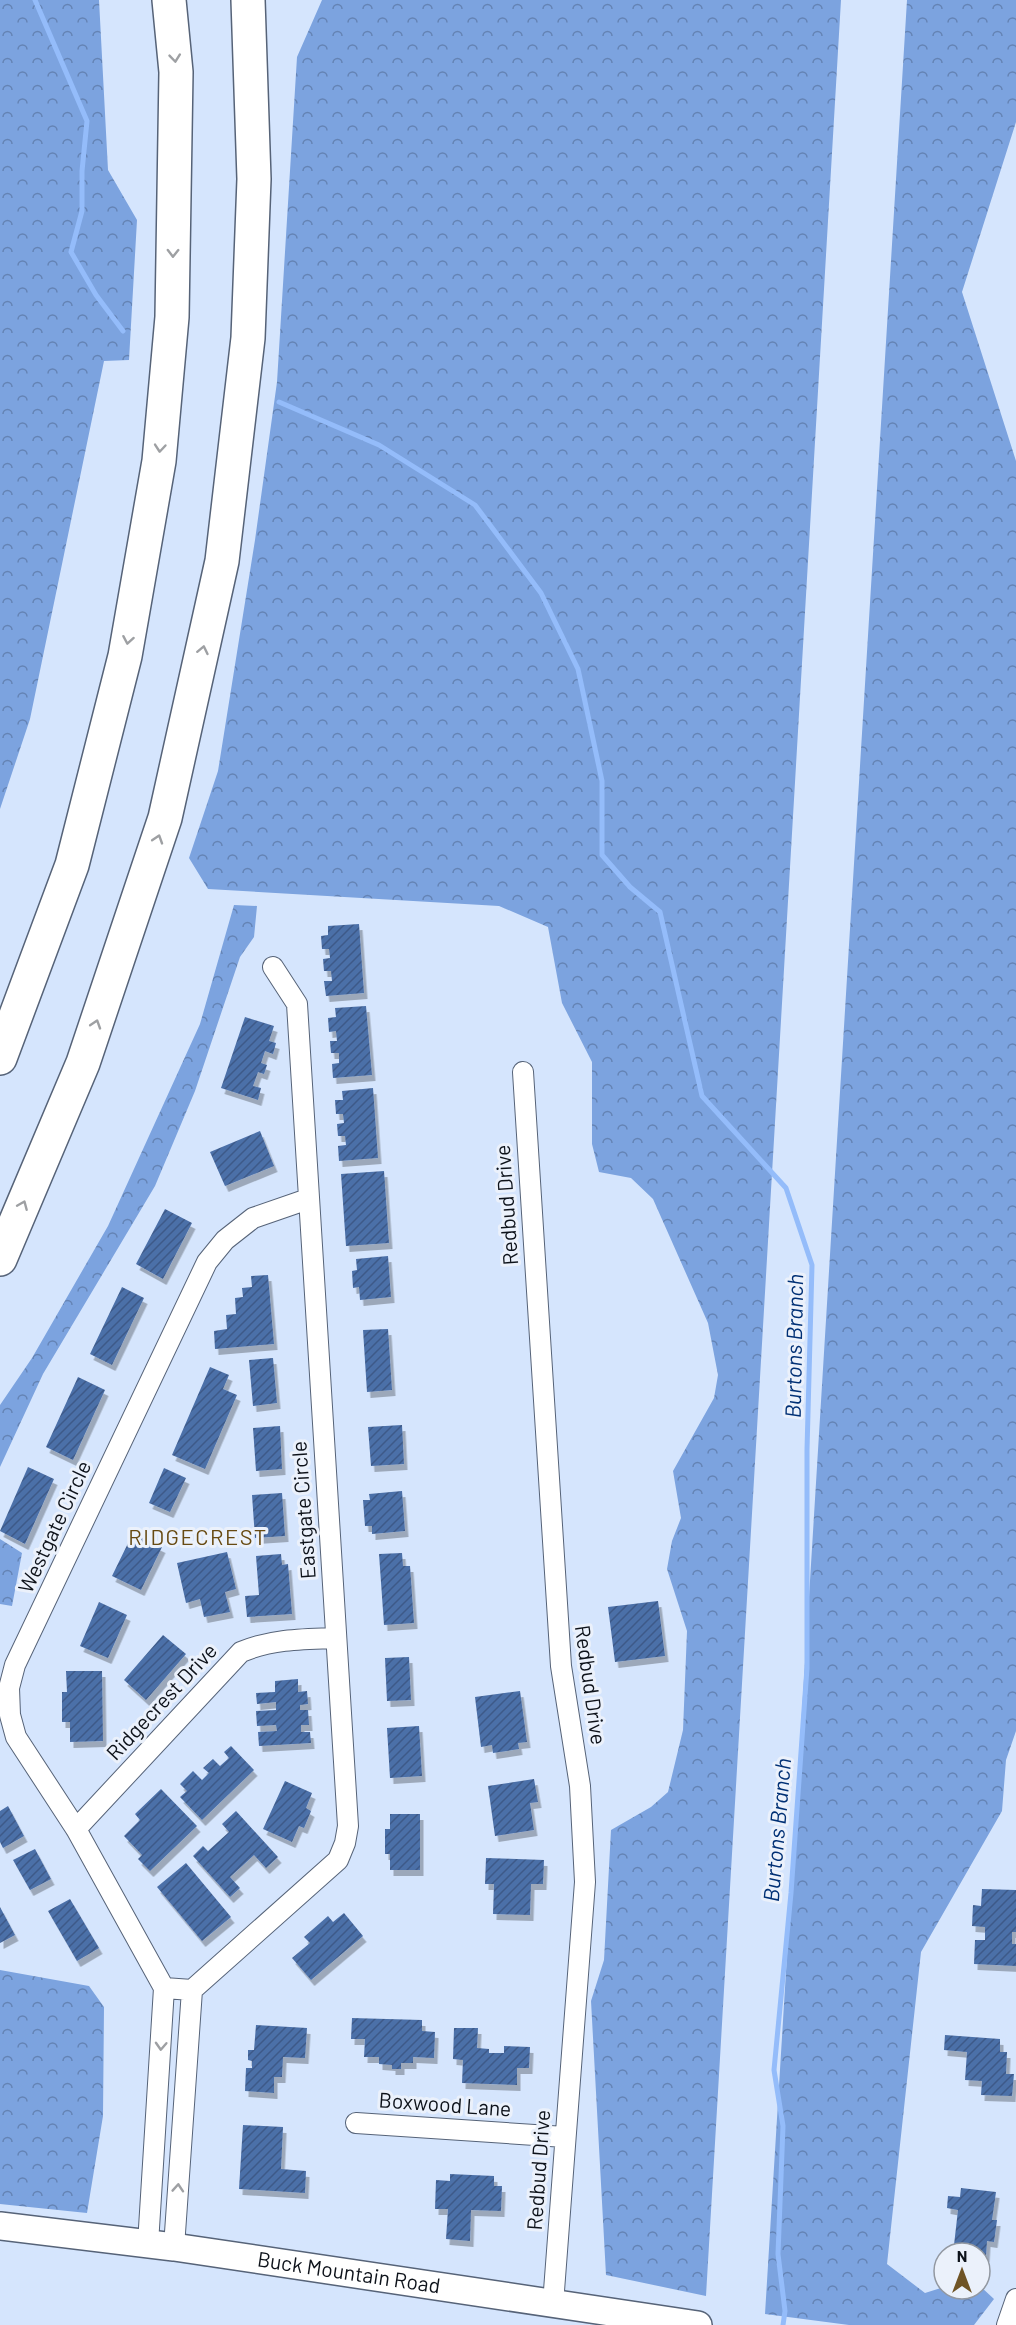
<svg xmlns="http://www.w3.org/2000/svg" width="1016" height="2325" viewBox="0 0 1016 2325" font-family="Barlow,sans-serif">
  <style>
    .forest { fill: url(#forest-crowns) }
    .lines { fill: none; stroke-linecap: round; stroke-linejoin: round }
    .stream { stroke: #94bcfa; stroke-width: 5 }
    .building { fill: url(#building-hatch); filter: url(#shadow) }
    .street-casing { stroke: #566378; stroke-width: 22 }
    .secondary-casing { stroke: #566378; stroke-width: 30 }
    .highway-casing { stroke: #566378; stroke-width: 36 }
    .street { stroke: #fff; stroke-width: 20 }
    .secondary { stroke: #fff; stroke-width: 27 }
    .highway { stroke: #fff; stroke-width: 33 }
    .oneway { stroke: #9ea0a3 }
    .labels { text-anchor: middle; stroke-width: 6; stroke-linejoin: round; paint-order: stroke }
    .street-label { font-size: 21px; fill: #0d121a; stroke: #ebf1fb }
    .water-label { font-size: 22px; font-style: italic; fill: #003075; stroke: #ebf1fb }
    .neighbourhood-label { font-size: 22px; letter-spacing: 1.5px; fill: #674a12; stroke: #ebf1fb }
  </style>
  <defs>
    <pattern id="forest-crowns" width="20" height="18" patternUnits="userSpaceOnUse" patternTransform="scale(1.5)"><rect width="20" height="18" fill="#7ca3df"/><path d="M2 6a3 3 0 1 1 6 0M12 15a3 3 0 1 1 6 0" fill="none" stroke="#6483b4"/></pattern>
    <pattern id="building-hatch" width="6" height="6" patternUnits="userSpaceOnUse" patternTransform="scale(1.5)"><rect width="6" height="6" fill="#4b6fa8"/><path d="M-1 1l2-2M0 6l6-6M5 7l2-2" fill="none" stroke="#3d5a88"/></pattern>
    <filter id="shadow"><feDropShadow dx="3.5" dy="6" stdDeviation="0" flood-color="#0004"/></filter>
  </defs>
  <rect width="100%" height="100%" fill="#d5e5fd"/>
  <path class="forest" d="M 0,0 L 99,0 L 108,170 L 137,220 L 129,360 L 104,361 L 30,719 L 0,809 Z
    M 322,0 L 841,0 L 706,2296 L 606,2275 L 591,2001 L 604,1960 L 611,1830 L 651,1807 L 668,1792 L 683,1730 L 687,1631 L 667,1569 L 672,1541 L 681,1518 L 673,1471 L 714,1398 L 718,1375 L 708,1323 L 653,1199 L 631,1178 L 599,1172 L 592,1144 L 592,1062 L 562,1003 L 548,927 L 499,906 L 208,889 L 189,858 L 218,771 L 255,540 L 277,382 L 297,57 Z
    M 907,0 L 1016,0 L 1016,122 L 962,292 L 1016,461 L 1016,1731 L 1006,1760 L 1002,1811 L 921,1952 L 887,2264 L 925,2293 L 944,2287 L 944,2289 L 980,2289 L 980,2286 L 994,2299 L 974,2325 L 849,2325 L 765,2314 Z
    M 234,905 L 257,906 L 254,937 L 240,957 L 195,1091 L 155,1186 L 43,1374 L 0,1467 L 0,1405 L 32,1358 L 108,1226 L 200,1024 Z
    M 0,1539 L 22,1553 L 12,1606 L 0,1604 Z
    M 0,1970 L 89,1986 L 104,2007 L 103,2116 L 87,2213 L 0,2204 Z"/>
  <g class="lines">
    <path class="stream" d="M 35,0 L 87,121 L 82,171 L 82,211 L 71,252 L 96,295 L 123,331
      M 279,402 L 379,445 L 475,505 L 541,593 L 578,669 L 602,781 L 602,855 L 630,887 L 660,912 L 702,1096 L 786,1188 L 812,1265 L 807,1450 L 807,1668 L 791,1893 L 774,2070 L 783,2126 L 778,2254 L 785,2311 L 783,2325"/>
  </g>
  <path class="building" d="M 359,924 L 364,993 L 326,996 L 324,981 L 332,981 L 331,971 L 324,971 L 323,959 L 330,958 L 329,949 L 322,949 L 321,936 L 328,935 L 328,926 Z
    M 366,1006 L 372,1075 L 333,1078 L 332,1064 L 339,1063 L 339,1053 L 331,1053 L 330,1041 L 337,1041 L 336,1031 L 329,1032 L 328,1018 L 336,1017 L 335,1008 Z
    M 245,1017 L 274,1026 L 269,1041 L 276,1043 L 273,1054 L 265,1051 L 261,1063 L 267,1065 L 264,1074 L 258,1072 L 253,1086 L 261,1088 L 258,1100 L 221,1088 Z
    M 373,1088 L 378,1158 L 339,1161 L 338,1146 L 346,1145 L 345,1136 L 338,1136 L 337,1124 L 344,1123 L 343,1114 L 336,1114 L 335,1100 L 343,1100 L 342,1091 Z
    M 260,1131 L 274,1166 L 225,1186 L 210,1152 Z
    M 384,1171 L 389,1243 L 346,1246 L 341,1174 Z
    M 165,1209 L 192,1223 L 163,1279 L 136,1264 Z
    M 388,1256 L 391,1297 L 360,1300 L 359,1287 L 353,1288 L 352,1271 L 357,1270 L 356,1259 Z
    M 268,1275 L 274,1344 L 215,1349 L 214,1331 L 227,1329 L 226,1315 L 236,1314 L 235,1298 L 243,1297 L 242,1288 L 252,1287 L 251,1276 Z
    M 122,1287 L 144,1298 L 112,1365 L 90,1354 Z
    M 388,1329 L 392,1390 L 367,1392 L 363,1330 Z
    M 273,1358 L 277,1403 L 253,1406 L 249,1360 Z
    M 210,1367 L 229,1375 L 223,1389 L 237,1395 L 205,1469 L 172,1455 Z
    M 78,1377 L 105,1390 L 73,1460 L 46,1447 Z
    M 402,1425 L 404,1464 L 371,1466 L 368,1427 Z
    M 280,1426 L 282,1469 L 256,1471 L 253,1428 Z
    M 28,1467 L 54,1479 L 25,1544 L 0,1531 Z
    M 164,1468 L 186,1478 L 170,1512 L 149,1503 Z
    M 402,1491 L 405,1531 L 372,1534 L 372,1526 L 365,1526 L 363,1500 L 370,1500 L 369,1494 Z
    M 282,1493 L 285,1536 L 255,1538 L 252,1495 Z
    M 133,1533 L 162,1547 L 141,1590 L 112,1576 Z
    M 227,1552 L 236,1589 L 225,1592 L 230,1612 L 204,1617 L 200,1599 L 186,1603 L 177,1563 Z
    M 402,1553 L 403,1566 L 410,1566 L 414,1623 L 384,1625 L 379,1554 Z
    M 281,1554 L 282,1565 L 288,1564 L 292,1614 L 247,1617 L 245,1596 L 259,1595 L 256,1556 Z
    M 658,1601 L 665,1656 L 615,1662 L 608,1607 Z
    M 99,1602 L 127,1615 L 108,1658 L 80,1646 Z
    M 163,1635 L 186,1654 L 146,1700 L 124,1680 Z
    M 409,1657 L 411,1700 L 387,1701 L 385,1658 Z
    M 66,1671 L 102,1671 L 103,1741 L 70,1742 L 70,1722 L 62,1722 L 62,1692 L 67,1692 Z
    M 298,1679 L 298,1692 L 307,1691 L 308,1704 L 300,1705 L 300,1710 L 308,1710 L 309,1725 L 301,1725 L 301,1732 L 310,1732 L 311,1743 L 259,1746 L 258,1732 L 277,1731 L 276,1725 L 257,1726 L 256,1711 L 276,1710 L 276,1702 L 257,1704 L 256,1693 L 275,1692 L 275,1681 Z
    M 520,1691 L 527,1742 L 518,1743 L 519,1749 L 493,1753 L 492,1745 L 481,1747 L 475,1697 Z
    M 419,1726 L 422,1776 L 390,1778 L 387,1728 Z
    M 231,1746 L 254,1770 L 202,1820 L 180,1797 L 187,1791 L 180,1784 L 193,1771 L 202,1780 L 209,1773 L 203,1768 L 213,1759 L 220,1766 L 229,1758 L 224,1752 Z
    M 534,1779 L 538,1802 L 530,1803 L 534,1830 L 495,1836 L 488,1786 Z
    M 285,1781 L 312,1793 L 306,1808 L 311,1811 L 304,1828 L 299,1826 L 292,1842 L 263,1829 Z
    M 161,1789 L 197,1826 L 150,1871 L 138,1859 L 142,1855 L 124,1836 L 140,1820 L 135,1814 Z
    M 8,1806 L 24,1836 L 3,1848 L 0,1842 L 0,1811 Z
    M 236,1811 L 278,1857 L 266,1868 L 254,1855 L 230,1877 L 240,1888 L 230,1897 L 193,1856 L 203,1846 L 208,1851 L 229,1832 L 222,1824 Z
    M 390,1814 L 420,1814 L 420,1870 L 390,1870 L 390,1854 L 385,1854 L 385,1829 L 390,1829 Z
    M 35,1849 L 51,1879 L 30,1890 L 13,1860 Z
    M 486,1858 L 544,1860 L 543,1884 L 531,1884 L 530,1915 L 493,1914 L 494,1884 L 485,1884 Z
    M 186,1863 L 231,1917 L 202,1941 L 157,1887 Z
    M 982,1889 L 1016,1890 L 1016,1932 L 1012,1932 L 1012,1944 L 1016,1944 L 1016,1966 L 974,1964 L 975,1940 L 985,1940 L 985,1927 L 972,1926 L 973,1905 L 981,1906 Z
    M 70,1899 L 99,1948 L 77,1961 L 48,1911 Z
    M 0,1907 L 15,1935 L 0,1943 Z
    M 344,1913 L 363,1936 L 311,1980 L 292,1958 L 310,1943 L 304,1937 L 328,1916 L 333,1922 Z
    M 352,2018 L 422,2020 L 422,2031 L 435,2032 L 434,2058 L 413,2057 L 413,2063 L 401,2063 L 401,2069 L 392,2069 L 392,2065 L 379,2064 L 379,2057 L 364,2057 L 365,2039 L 351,2039 Z
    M 256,2025 L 307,2028 L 305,2058 L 283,2057 L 282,2077 L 274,2077 L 274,2093 L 245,2091 L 246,2068 L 252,2068 L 252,2061 L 248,2060 L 248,2050 L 254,2050 Z
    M 454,2028 L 478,2028 L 477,2048 L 489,2049 L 489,2053 L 504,2053 L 504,2046 L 530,2047 L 529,2068 L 517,2068 L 517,2085 L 462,2083 L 463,2060 L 453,2059 Z
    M 945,2035 L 1000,2039 L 1000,2052 L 1007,2052 L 1006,2074 L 1014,2074 L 1012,2096 L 981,2095 L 982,2081 L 965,2080 L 967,2052 L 944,2050 Z
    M 243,2125 L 283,2127 L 281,2169 L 306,2171 L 305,2193 L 239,2189 Z
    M 450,2174 L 494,2176 L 494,2186 L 502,2186 L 501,2211 L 471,2210 L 470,2241 L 446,2239 L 448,2209 L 435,2209 L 436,2180 L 450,2181 Z
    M 961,2188 L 996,2192 L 992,2220 L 997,2220 L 994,2242 L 987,2241 L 986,2256 L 980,2256 L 980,2253 L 960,2253 L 961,2246 L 954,2245 L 958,2210 L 947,2208 L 948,2196 L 960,2197 Z"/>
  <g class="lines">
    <g class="street-casing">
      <path id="street" d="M 523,1072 L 561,1666 L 580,1786 L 585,1882 L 553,2304
        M 76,1829 L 241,1652 C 272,1639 303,1639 336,1638
        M 192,1990 L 338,1860 L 345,1843 L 348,1826 L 297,1004 L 273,967
        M 192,1990 L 164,1988 L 76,1829 L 16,1737 L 10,1715 L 9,1688 L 15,1665 L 207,1262 L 225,1240 L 253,1218 L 308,1199
        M 356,2123 L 565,2137
        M 148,2244 L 164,1988
        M 174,2247 L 192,1990
        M 1007,2325 L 1016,2299"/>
    </g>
    <g class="secondary-casing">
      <g id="secondary">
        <path id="s1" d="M 0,2226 L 174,2247 L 698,2325"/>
      </g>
    </g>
    <g class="highway-casing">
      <path id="highway" d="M 0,1058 L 72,865 L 125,656 L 159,461 L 172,317 L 176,72 L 169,0
        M 0,1259 L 83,1063 L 165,818 L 222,561 L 248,338 L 254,179 L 248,0"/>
    </g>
    <use href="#street" class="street"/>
    <use href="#secondary" class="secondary"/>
    <use href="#highway" class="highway"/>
  </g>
  <defs><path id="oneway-chevron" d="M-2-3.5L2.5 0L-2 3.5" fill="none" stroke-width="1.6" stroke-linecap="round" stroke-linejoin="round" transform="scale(1.5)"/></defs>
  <g class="oneway">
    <use href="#oneway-chevron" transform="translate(175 58) rotate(84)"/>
    <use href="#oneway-chevron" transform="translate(173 253) rotate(91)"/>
    <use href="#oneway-chevron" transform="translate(160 448) rotate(95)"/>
    <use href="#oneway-chevron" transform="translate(128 640) rotate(100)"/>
    <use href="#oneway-chevron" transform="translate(203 650) rotate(-78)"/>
    <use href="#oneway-chevron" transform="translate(158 839) rotate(-72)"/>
    <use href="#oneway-chevron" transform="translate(96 1024) rotate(-72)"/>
    <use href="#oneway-chevron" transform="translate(23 1205) rotate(-67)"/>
    <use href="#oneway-chevron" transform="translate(161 2046) rotate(93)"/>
    <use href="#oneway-chevron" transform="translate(178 2188) rotate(-86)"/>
  </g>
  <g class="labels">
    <g class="street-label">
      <text transform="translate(507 1205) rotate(-94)" y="7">Redbud Drive</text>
      <text transform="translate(304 1510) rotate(-94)" y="7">Eastgate Circle</text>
      <text transform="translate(55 1527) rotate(-65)" y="7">Westgate Circle</text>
      <text transform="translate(590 1685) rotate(82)" y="7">Redbud Drive</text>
      <text transform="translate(162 1702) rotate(-47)" y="7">Ridgecrest Drive</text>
      <text transform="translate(445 2105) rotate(4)" y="7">Boxwood Lane</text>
      <text transform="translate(539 2170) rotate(-86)" y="7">Redbud Drive</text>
      <text dy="7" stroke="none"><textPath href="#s1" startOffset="352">Buck Mountain Road</textPath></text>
    </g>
    <g class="water-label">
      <text transform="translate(794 1346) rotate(-89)" y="8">Burtons Branch</text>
      <text transform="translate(777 1830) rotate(-85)" y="8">Burtons Branch</text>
    </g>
    <g class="neighbourhood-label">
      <text x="198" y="1545">RIDGECREST</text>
    </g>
  </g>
  <g transform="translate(962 2271)"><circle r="28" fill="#ebf1fb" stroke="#9298a1" stroke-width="1.5"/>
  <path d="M0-4.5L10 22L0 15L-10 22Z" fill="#6f5426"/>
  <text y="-9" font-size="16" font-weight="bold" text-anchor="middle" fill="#0d121a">N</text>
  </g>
</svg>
